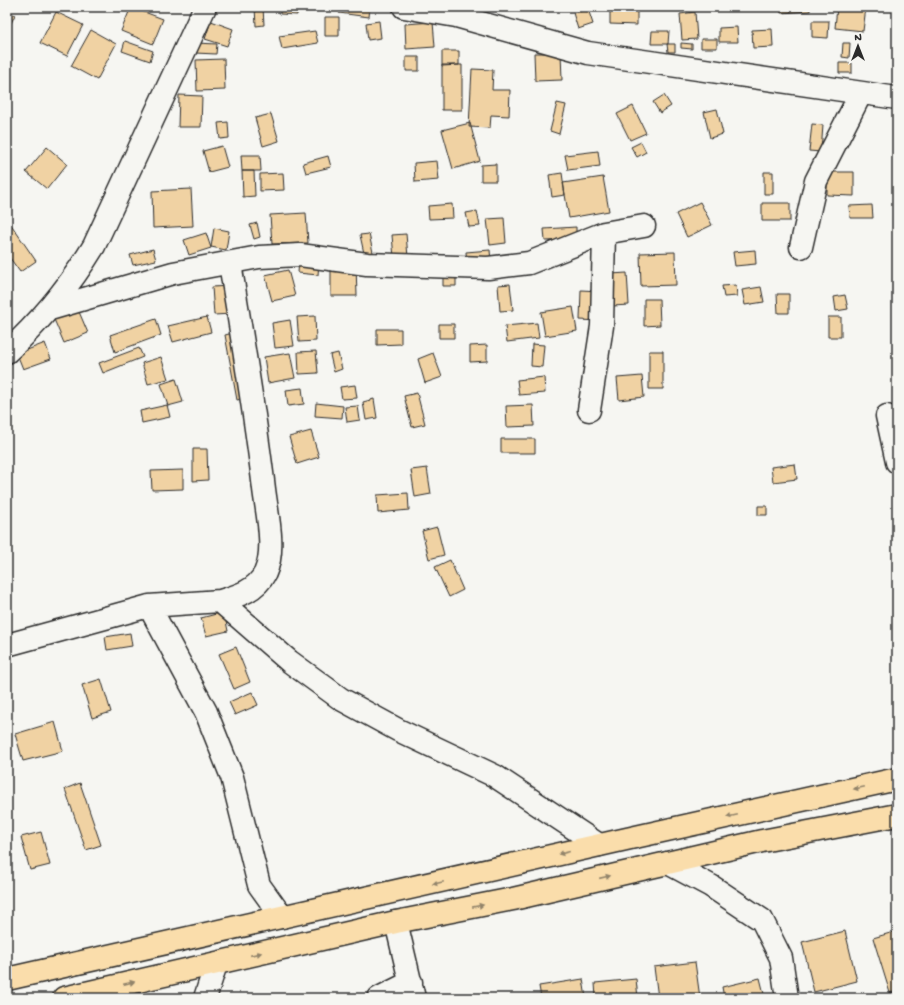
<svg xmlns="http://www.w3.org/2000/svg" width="904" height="1005" viewBox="0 0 904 1005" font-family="'Gochi Hand',sans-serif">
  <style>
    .building { fill: #f0d2a3; stroke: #2b2b2b }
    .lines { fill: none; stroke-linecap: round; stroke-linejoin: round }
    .minor-casing { stroke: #2b2b2b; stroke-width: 25 }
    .major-casing { stroke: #2b2b2b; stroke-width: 25 }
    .minor { stroke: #f6f6f2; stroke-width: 22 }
    .major { stroke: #faddab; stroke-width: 22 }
    .oneway { fill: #92846b }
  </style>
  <rect width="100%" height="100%" fill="#f6f6f2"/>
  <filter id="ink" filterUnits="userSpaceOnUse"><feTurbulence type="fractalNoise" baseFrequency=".025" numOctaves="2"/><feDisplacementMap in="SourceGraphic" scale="8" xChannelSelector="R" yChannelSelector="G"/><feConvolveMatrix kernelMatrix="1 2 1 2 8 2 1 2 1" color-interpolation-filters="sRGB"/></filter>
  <g filter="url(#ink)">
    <path class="building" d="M 131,7 L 163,19 L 153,44 L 121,31 Z
      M 255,7 L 263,7 L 264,25 L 256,26 Z
      M 280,7 L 297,7 L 297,15 L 280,14 Z
      M 340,7 L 370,7 L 369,17 L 339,13 Z
      M 610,7 L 637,7 L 637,25 L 610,24 Z
      M 663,7 L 690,7 L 690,10 L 663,10 Z
      M 780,7 L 810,7 L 810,11 L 781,13 Z
      M 837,7 L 866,7 L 863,31 L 835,28 Z
      M 588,9 L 593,24 L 578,29 L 573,13 Z
      M 7,11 L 15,15 L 11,23 L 7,21 Z
      M 56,12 L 83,25 L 67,56 L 40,43 Z
      M 695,12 L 697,39 L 682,40 L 680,14 Z
      M 325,17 L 339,17 L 339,36 L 325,36 Z
      M 211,21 L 233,29 L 227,46 L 205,39 Z
      M 379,21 L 381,38 L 368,40 L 366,23 Z
      M 812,21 L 829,21 L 828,38 L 812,37 Z
      M 433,22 L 435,47 L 406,49 L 405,24 Z
      M 737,27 L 738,42 L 719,42 L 719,28 Z
      M 772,29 L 773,47 L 753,48 L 752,30 Z
      M 91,30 L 116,44 L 97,80 L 71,66 Z
      M 315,31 L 318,43 L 282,49 L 279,36 Z
      M 652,31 L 669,31 L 668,44 L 651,44 Z
      M 701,39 L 717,39 L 717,48 L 701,48 Z
      M 125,41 L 153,51 L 150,61 L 122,51 Z
      M 196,43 L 217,44 L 216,54 L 195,53 Z
      M 681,43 L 692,44 L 692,49 L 681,48 Z
      M 843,43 L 850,43 L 849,58 L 842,57 Z
      M 667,44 L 675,44 L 675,52 L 668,52 Z
      M 442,51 L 459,51 L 459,65 L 442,66 Z
      M 534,53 L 561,53 L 562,80 L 535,81 Z
      M 406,57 L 419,57 L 419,71 L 406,71 Z
      M 224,59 L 225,90 L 197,91 L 196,60 Z
      M 839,63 L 852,63 L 852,73 L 839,73 Z
      M 442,65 L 462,65 L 462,110 L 442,110 Z
      M 472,69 L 493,70 L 492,90 L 510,90 L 509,116 L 491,115 L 490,128 L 469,127 Z
      M 179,95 L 202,96 L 201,127 L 178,127 Z
      M 664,95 L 671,106 L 660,113 L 653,102 Z
      M 557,103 L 566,105 L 559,134 L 550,131 Z
      M 633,106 L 646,133 L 630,140 L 617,114 Z
      M 717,109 L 723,134 L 710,138 L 704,112 Z
      M 271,114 L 279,141 L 263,146 L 255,118 Z
      M 228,122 L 229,138 L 220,139 L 218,123 Z
      M 470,123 L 480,161 L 453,169 L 442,130 Z
      M 812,124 L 823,125 L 821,152 L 809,151 Z
      M 641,142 L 646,152 L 637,157 L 631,147 Z
      M 222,146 L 228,167 L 209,172 L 203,151 Z
      M 47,147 L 67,164 L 47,189 L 26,172 Z
      M 598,151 L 600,166 L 568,170 L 565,155 Z
      M 241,155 L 260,155 L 261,171 L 242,171 Z
      M 328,156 L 331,167 L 306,173 L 303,163 Z
      M 437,161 L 439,180 L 415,182 L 414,163 Z
      M 496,164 L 496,181 L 481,181 L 481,165 Z
      M 242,171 L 254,171 L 255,196 L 243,197 Z
      M 764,172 L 773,172 L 773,194 L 764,194 Z
      M 827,172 L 854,172 L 854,196 L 827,195 Z
      M 283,173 L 284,190 L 260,191 L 260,174 Z
      M 562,173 L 565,195 L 552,197 L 549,175 Z
      M 603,177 L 609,211 L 569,218 L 563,183 Z
      M 191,189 L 193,226 L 153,228 L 152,191 Z
      M 700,202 L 712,225 L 687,237 L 676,214 Z
      M 762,203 L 790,203 L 790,221 L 762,221 Z
      M 452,204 L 453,218 L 429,219 L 428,206 Z
      M 872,205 L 873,218 L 850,218 L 849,206 Z
      M 477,211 L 480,226 L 469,227 L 466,213 Z
      M 306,213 L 308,243 L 272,244 L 270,215 Z
      M 504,218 L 506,243 L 490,245 L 487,219 Z
      M 10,223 L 36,261 L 20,272 L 7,254 L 7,224 Z
      M 257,223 L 260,237 L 254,239 L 250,225 Z
      M 576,227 L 576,240 L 545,241 L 544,229 Z
      M 214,228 L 229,231 L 226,250 L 211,247 Z
      M 206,233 L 211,248 L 189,255 L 184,240 Z
      M 369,234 L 374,257 L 365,258 L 360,235 Z
      M 406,234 L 408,257 L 394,258 L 392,235 Z
      M 153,249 L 156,260 L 133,265 L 130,255 Z
      M 490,250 L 491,262 L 467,265 L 466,252 Z
      M 755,250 L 756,264 L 735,266 L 733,252 Z
      M 675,252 L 676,285 L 641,286 L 640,253 Z
      M 299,260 L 319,262 L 318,275 L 298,273 Z
      M 331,265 L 356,265 L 357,296 L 331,296 Z
      M 288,270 L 295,296 L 272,301 L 265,275 Z
      M 627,273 L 629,305 L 613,306 L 611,274 Z
      M 443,278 L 456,278 L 456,286 L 443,286 Z
      M 510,284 L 513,310 L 500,311 L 498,285 Z
      M 736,285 L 737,296 L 724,297 L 722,286 Z
      M 230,286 L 232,314 L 214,315 L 212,287 Z
      M 761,287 L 764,302 L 745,305 L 742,290 Z
      M 581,290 L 600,291 L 600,321 L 580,320 Z
      M 897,291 L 897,302 L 895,302 L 893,292 Z
      M 777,294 L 789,294 L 789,313 L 778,313 Z
      M 845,295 L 848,309 L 836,311 L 834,297 Z
      M 644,299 L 659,299 L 660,325 L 644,326 Z
      M 77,307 L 88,333 L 64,343 L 53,317 Z
      M 573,307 L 577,331 L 545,336 L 541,312 Z
      M 315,316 L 316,341 L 299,342 L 297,317 Z
      M 207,317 L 211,332 L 173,342 L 168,326 Z
      M 828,317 L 841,317 L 841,337 L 828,337 Z
      M 156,319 L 161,335 L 115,352 L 110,335 Z
      M 290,320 L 294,346 L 275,348 L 272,323 Z
      M 537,323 L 539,338 L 507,342 L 505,326 Z
      M 439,324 L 454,324 L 454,338 L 439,338 Z
      M 377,329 L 401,329 L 401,344 L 377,345 Z
      M 237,332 L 250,397 L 237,400 L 225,335 Z
      M 45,343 L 51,359 L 23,369 L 17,354 Z
      M 532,344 L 544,345 L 542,367 L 531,366 Z
      M 487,345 L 487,361 L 470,362 L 470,346 Z
      M 139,348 L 143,357 L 103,373 L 99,363 Z
      M 316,351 L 318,373 L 299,374 L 298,352 Z
      M 649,351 L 663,351 L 663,389 L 649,389 Z
      M 290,353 L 295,378 L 268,383 L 264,357 Z
      M 338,353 L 342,369 L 334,372 L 330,355 Z
      M 433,353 L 442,377 L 425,383 L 418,359 Z
      M 161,357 L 168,379 L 148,384 L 142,363 Z
      M 642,376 L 644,397 L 619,400 L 617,378 Z
      M 544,377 L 545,393 L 519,395 L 517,380 Z
      M 176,379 L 183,402 L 168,406 L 161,384 Z
      M 355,385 L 357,398 L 342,399 L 340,387 Z
      M 302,388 L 304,404 L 288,406 L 286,390 Z
      M 417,393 L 425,424 L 412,427 L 404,396 Z
      M 374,399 L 377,418 L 366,420 L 363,402 Z
      M 316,403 L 343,406 L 342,418 L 315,416 Z
      M 167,405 L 170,417 L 142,423 L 140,411 Z
      M 533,405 L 534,426 L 507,427 L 506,406 Z
      M 358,406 L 360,420 L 347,422 L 345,407 Z
      M 311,431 L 319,457 L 297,464 L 289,437 Z
      M 501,439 L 535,439 L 535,453 L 501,453 Z
      M 193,449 L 207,449 L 208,480 L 193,481 Z
      M 795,464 L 797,479 L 773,482 L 771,467 Z
      M 427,468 L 431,494 L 415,497 L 411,470 Z
      M 183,470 L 183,489 L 152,490 L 151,471 Z
      M 408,493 L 409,510 L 378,513 L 377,495 Z
      M 758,506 L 767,506 L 767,515 L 758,515 Z
      M 437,527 L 444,555 L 429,559 L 422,531 Z
      M 450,560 L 463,590 L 449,597 L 435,567 Z
      M 224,612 L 228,631 L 206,636 L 201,618 Z
      M 130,633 L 132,646 L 107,650 L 105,637 Z
      M 236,647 L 250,682 L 234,689 L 219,654 Z
      M 101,679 L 111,712 L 92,718 L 82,685 Z
      M 252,692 L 258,705 L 235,715 L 229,702 Z
      M 55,722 L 63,751 L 23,761 L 15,734 Z
      M 80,783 L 101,845 L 86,850 L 65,789 Z
      M 41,832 L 50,865 L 30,870 L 21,837 Z
      M 845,931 L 857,981 L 814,992 L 802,942 Z
      M 897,931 L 897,991 L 890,993 L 873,938 Z
      M 695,962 L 700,998 L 658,998 L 654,967 Z
      M 760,978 L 765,998 L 724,998 L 722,987 Z
      M 583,979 L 586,998 L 541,998 L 539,986 Z
      M 636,979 L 638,998 L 596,998 L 595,983 Z"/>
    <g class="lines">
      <g class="minor-casing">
        <path id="minor" d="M 404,7 L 456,16 L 588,53 L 897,98
          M 801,247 L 816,181 L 861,93
          M 50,309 L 173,273 L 259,257 L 300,255 L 367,264 L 488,268 L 529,263 L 604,233 L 644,226
          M 7,352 C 43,319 69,287 94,246 L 205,7
          M 589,410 L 602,326 L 604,233
          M 887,416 L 897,462
          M 220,601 C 237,596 256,591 265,573 C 276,549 267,514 264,489 C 255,413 242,338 230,263
          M 149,606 L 206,712 L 232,777 L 259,885 L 282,917
          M 7,645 L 149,606 L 220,601 L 289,661 L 341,699 L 398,730 L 495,776 L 599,845
          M 668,863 L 711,886 L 762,920 L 781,958 L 787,998
          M 396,922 L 414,998
          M 205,998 L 216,964
          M 379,998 L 411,982"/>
      </g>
      <g class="major-casing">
        <path id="major" d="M 7,979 C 304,912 600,844 897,779
          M 64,998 L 396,922 L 513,899 L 762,841 L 897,815"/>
      </g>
      <use href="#minor" class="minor"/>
      <use href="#major" class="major"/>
    </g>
    <defs><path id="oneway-solid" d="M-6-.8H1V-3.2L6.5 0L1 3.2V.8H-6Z"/></defs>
    <g class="oneway">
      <use href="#oneway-solid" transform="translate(859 788) rotate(168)"/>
      <use href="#oneway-solid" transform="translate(732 816) rotate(168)"/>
      <use href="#oneway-solid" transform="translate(564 853) rotate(166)"/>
      <use href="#oneway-solid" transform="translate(605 877) rotate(-13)"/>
      <use href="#oneway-solid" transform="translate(438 883) rotate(168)"/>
      <use href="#oneway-solid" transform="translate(478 906) rotate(-11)"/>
      <use href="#oneway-solid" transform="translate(256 954) rotate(-13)"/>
      <use href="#oneway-solid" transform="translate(129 983) rotate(-13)"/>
    </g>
  </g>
  <rect width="904" height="1005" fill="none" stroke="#f6f6f2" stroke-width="24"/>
  <rect x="12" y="12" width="880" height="981" fill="none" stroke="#2b2b2b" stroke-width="1.5" filter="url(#ink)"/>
  <g transform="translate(858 46)" stroke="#f6f6f2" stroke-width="3" paint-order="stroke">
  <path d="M0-3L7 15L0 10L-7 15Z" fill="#2b2b2b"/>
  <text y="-6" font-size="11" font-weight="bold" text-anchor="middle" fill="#2b2b2b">N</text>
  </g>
</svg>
